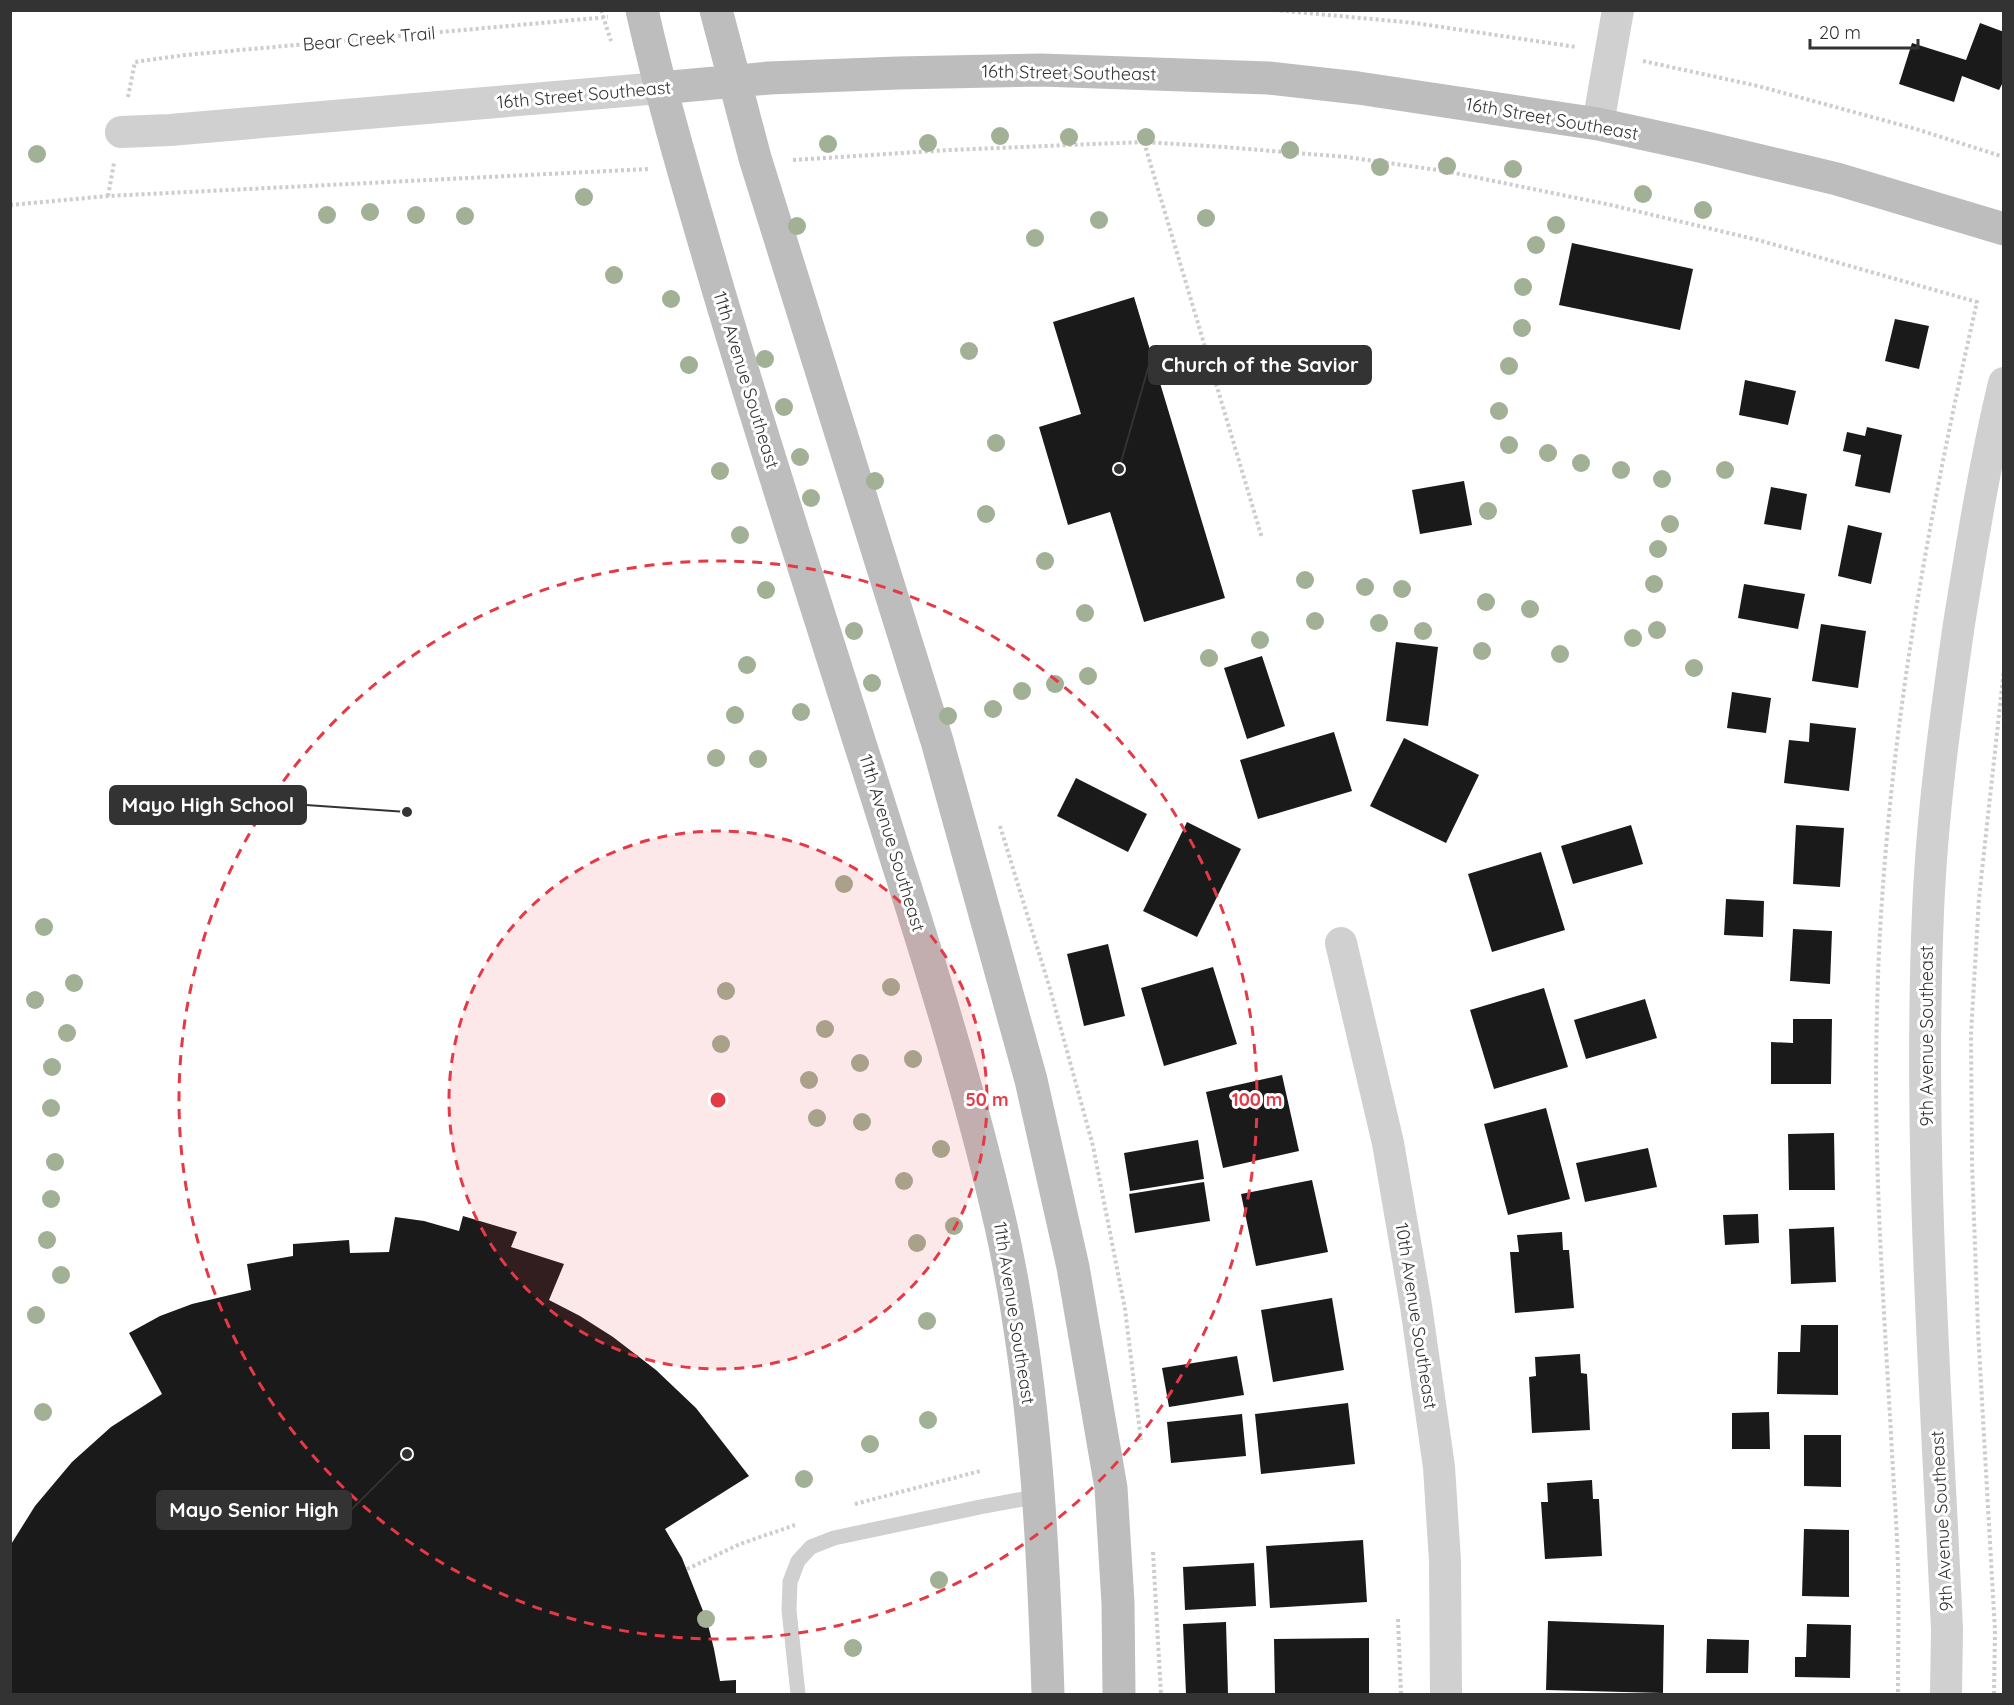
<svg xmlns="http://www.w3.org/2000/svg" width="2014" height="1705" viewBox="0 0 2014 1705" font-family="Quicksand,sans-serif">
  <style>
    .building { fill: #1a1a1a }
    .lines { fill: none; stroke-linecap: round; stroke-linejoin: round }
    .path { stroke: #cdcdcd; stroke-width: 4; stroke-dasharray: 3 3; stroke-linecap: butt }
    .lane { stroke: #d0d0d0; stroke-width: 15 }
    .street { stroke: #d0d0d0; stroke-width: 32 }
    .secondary { stroke: #bdbdbd; stroke-width: 33 }
    .tree { fill: #a2b095 }
    .ring { fill: none; stroke: #e63946; stroke-width: 3; stroke-dasharray: 10 8 }
    .labels { text-anchor: middle; stroke-width: 6; stroke-linejoin: round; paint-order: stroke }
    .street-label { font-size: 18px; fill: #333; stroke: #fff }
    .centre { fill: #e63946; stroke: #fff; stroke-width: 3 }
    .ring-label { font-size: 18px; text-anchor: middle; font-weight: bold; fill: #e63946; stroke: #fff; stroke-width: 6; stroke-linejoin: round; paint-order: stroke }
    .leader { fill: none; stroke: #333; stroke-width: 2 }
    .callout-dot { fill: #333; stroke: #fff; stroke-width: 2 }
    .callout { fill: #333; stroke: #333; stroke-width: 2 }
    .callout-label { font-size: 20px; text-anchor: middle; font-weight: bold; fill: #fff }
  </style>
  <rect width="100%" height="100%" fill="#fff"/>
  <path class="building" d="M 1980,23 L 2004,32 L 2004,80 L 1999,90 L 1962,76 L 1954,102 L 1899,84 L 1912,43 L 1966,60 Z
    M 1572,243 L 1693,269 L 1680,330 L 1559,305 Z
    M 1134,297 L 1225,598 L 1144,622 L 1110,512 L 1068,525 L 1039,427 L 1081,414 L 1053,322 Z
    M 1895,319 L 1929,326 L 1919,369 L 1885,361 Z
    M 1745,380 L 1796,391 L 1788,425 L 1739,415 Z
    M 1867,427 L 1902,435 L 1890,493 L 1855,486 L 1861,455 L 1843,451 L 1847,432 L 1865,436 Z
    M 1464,481 L 1472,525 L 1420,534 L 1412,490 Z
    M 1771,487 L 1807,494 L 1801,530 L 1764,524 Z
    M 1848,525 L 1882,533 L 1871,584 L 1838,576 Z
    M 1744,584 L 1805,594 L 1798,629 L 1738,618 Z
    M 1821,624 L 1866,631 L 1858,688 L 1812,681 Z
    M 1396,642 L 1438,647 L 1428,726 L 1386,721 Z
    M 1262,656 L 1285,726 L 1247,739 L 1224,668 Z
    M 1732,692 L 1771,698 L 1766,733 L 1727,728 Z
    M 1810,723 L 1856,728 L 1849,791 L 1784,783 L 1789,740 L 1809,742 Z
    M 1334,732 L 1352,791 L 1258,819 L 1240,760 Z
    M 1404,738 L 1479,775 L 1446,843 L 1370,806 Z
    M 1076,778 L 1147,814 L 1128,852 L 1057,816 Z
    M 1187,822 L 1241,849 L 1197,937 L 1143,911 Z
    M 1631,825 L 1643,864 L 1573,884 L 1561,846 Z
    M 1796,825 L 1844,828 L 1840,887 L 1793,884 Z
    M 1541,852 L 1565,930 L 1492,952 L 1468,874 Z
    M 1726,899 L 1764,901 L 1763,937 L 1724,935 Z
    M 1793,929 L 1832,931 L 1830,984 L 1790,981 Z
    M 1108,944 L 1125,1016 L 1084,1026 L 1067,954 Z
    M 1213,967 L 1237,1044 L 1164,1066 L 1141,988 Z
    M 1544,988 L 1568,1067 L 1494,1089 L 1470,1010 Z
    M 1645,999 L 1657,1038 L 1586,1059 L 1574,1020 Z
    M 1793,1019 L 1832,1019 L 1831,1084 L 1771,1084 L 1771,1042 L 1793,1043 Z
    M 1282,1075 L 1299,1151 L 1223,1168 L 1206,1092 Z
    M 1546,1108 L 1570,1199 L 1508,1215 L 1484,1124 Z
    M 1834,1133 L 1835,1190 L 1789,1190 L 1788,1134 Z
    M 1198,1140 L 1204,1179 L 1130,1191 L 1124,1153 Z
    M 1648,1148 L 1657,1187 L 1585,1202 L 1576,1163 Z
    M 1312,1180 L 1328,1252 L 1256,1266 L 1241,1194 Z
    M 1204,1182 L 1210,1221 L 1135,1233 L 1129,1194 Z
    M 1758,1214 L 1759,1243 L 1725,1245 L 1723,1215 Z
    M 463,1216 L 517,1232 L 511,1247 L 564,1264 L 549,1300 L 580,1316 L 613,1337 L 656,1370 L 696,1408 L 749,1476 L 665,1529 L 682,1558 L 707,1621 L 714,1649 L 720,1681 L 736,1680 L 736,1694 L 10,1694 L 10,1546 L 35,1506 L 72,1462 L 111,1427 L 162,1394 L 129,1333 L 160,1316 L 192,1304 L 251,1290 L 247,1264 L 293,1256 L 293,1244 L 349,1240 L 350,1253 L 389,1252 L 395,1217 L 424,1221 L 459,1231 Z
    M 1834,1227 L 1836,1282 L 1791,1284 L 1789,1229 Z
    M 1562,1232 L 1563,1250 L 1569,1250 L 1574,1308 L 1515,1313 L 1510,1252 L 1519,1252 L 1517,1235 Z
    M 1332,1298 L 1344,1370 L 1273,1382 L 1261,1310 Z
    M 1801,1325 L 1838,1325 L 1838,1395 L 1777,1394 L 1778,1352 L 1800,1352 Z
    M 1580,1354 L 1581,1373 L 1587,1374 L 1590,1430 L 1532,1433 L 1529,1377 L 1536,1376 L 1535,1357 Z
    M 1237,1356 L 1244,1395 L 1169,1407 L 1162,1368 Z
    M 1348,1403 L 1355,1464 L 1261,1474 L 1255,1414 Z
    M 1769,1412 L 1770,1449 L 1732,1449 L 1732,1413 Z
    M 1242,1414 L 1246,1456 L 1171,1463 L 1167,1422 Z
    M 1804,1435 L 1841,1435 L 1841,1487 L 1804,1486 Z
    M 1592,1480 L 1593,1499 L 1599,1499 L 1602,1556 L 1545,1559 L 1541,1502 L 1548,1502 L 1547,1483 Z
    M 1804,1529 L 1849,1530 L 1849,1597 L 1802,1596 Z
    M 1363,1540 L 1367,1602 L 1270,1608 L 1266,1546 Z
    M 1254,1563 L 1256,1606 L 1185,1610 L 1183,1567 Z
    M 1548,1621 L 1664,1625 L 1663,1693 L 1546,1690 Z
    M 1226,1622 L 1228,1694 L 1186,1694 L 1183,1624 Z
    M 1807,1624 L 1851,1625 L 1850,1678 L 1795,1677 L 1795,1657 L 1806,1657 Z
    M 1369,1638 L 1369,1694 L 1275,1694 L 1274,1639 Z
    M 1707,1639 L 1749,1640 L 1748,1673 L 1706,1673 Z"/>
  <g class="lines">
    <path class="path" d="M 601,10 L 611,41
      M 1274,10 L 1415,23 L 1576,47
      M 1643,61 L 1758,86 L 1916,129 L 2004,157
      M 128,97 L 135,62 L 185,55 L 608,17
      M 1144,142 L 1262,538
      M 793,160 L 949,150 L 1144,142 L 1224,147 L 1346,157 L 1445,171 L 1611,205 L 1758,240 L 1977,302 C 1924,535 1882,773 1877,1012 C 1873,1153 1883,1294 1891,1434 C 1893,1479 1897,1523 1898,1568 C 1899,1610 1898,1652 1898,1694
      M 108,196 L 114,163
      M 10,205 L 108,196 L 648,169
      M 1000,826 L 1050,989 L 1093,1146 L 1125,1309 L 1141,1440
      M 855,1504 L 980,1471
      M 1153,1552 L 1161,1694
      M 687,1569 L 740,1544 L 795,1525
      M 1398,1619 L 1401,1694
      M 1994,1694 L 1995,1631 L 1978,1330 L 1972,1162 L 1971,1034 L 1979,898 L 2004,669"/>
    <path class="lane" d="M 798,1694 L 789,1610 L 790,1582 L 798,1561 L 811,1547 L 834,1538 L 980,1507 L 1039,1496"/>
    <path class="street" d="M 1598,124 L 1618,10
      M 121,132 L 170,130 L 660,88
      M 1341,943 L 1388,1143 L 1416,1306 L 1439,1467 L 1445,1561 L 1446,1694
      M 1946,1694 L 1947,1629 C 1936,1391 1918,1151 1928,912 C 1932,815 1945,720 1959,624 C 1972,543 1985,462 2004,383"/>
    <path class="secondary" d="M 642,10 C 663,104 691,196 718,289 C 775,481 838,672 898,864 C 936,983 973,1104 1001,1226 C 1035,1380 1043,1537 1048,1694
      M 716,10 L 755,158 L 937,741 L 1031,1080 L 1073,1267 L 1111,1488 L 1118,1603 L 1119,1694
      M 660,88 L 769,78 L 898,73 L 1041,70 L 1268,78 L 1358,88 L 1598,124 L 1699,146 L 1837,179 L 2004,229"/>
  </g>
  <g class="tree">
    <circle cx="1000" cy="136" r="9"/>
    <circle cx="1069" cy="137" r="9"/>
    <circle cx="1146" cy="137" r="9"/>
    <circle cx="928" cy="143" r="9"/>
    <circle cx="828" cy="144" r="9"/>
    <circle cx="1290" cy="150" r="9"/>
    <circle cx="37" cy="154" r="9"/>
    <circle cx="1447" cy="166" r="9"/>
    <circle cx="1380" cy="167" r="9"/>
    <circle cx="1513" cy="169" r="9"/>
    <circle cx="1643" cy="194" r="9"/>
    <circle cx="584" cy="197" r="9"/>
    <circle cx="1703" cy="210" r="9"/>
    <circle cx="370" cy="212" r="9"/>
    <circle cx="327" cy="215" r="9"/>
    <circle cx="416" cy="215" r="9"/>
    <circle cx="465" cy="216" r="9"/>
    <circle cx="1206" cy="218" r="9"/>
    <circle cx="1099" cy="220" r="9"/>
    <circle cx="1556" cy="225" r="9"/>
    <circle cx="797" cy="226" r="9"/>
    <circle cx="1035" cy="238" r="9"/>
    <circle cx="1536" cy="245" r="9"/>
    <circle cx="614" cy="275" r="9"/>
    <circle cx="1523" cy="287" r="9"/>
    <circle cx="671" cy="299" r="9"/>
    <circle cx="1522" cy="328" r="9"/>
    <circle cx="969" cy="351" r="9"/>
    <circle cx="765" cy="359" r="9"/>
    <circle cx="689" cy="365" r="9"/>
    <circle cx="1509" cy="366" r="9"/>
    <circle cx="784" cy="407" r="9"/>
    <circle cx="1499" cy="411" r="9"/>
    <circle cx="996" cy="443" r="9"/>
    <circle cx="1509" cy="445" r="9"/>
    <circle cx="1548" cy="453" r="9"/>
    <circle cx="800" cy="457" r="9"/>
    <circle cx="1581" cy="463" r="9"/>
    <circle cx="1621" cy="470" r="9"/>
    <circle cx="1725" cy="470" r="9"/>
    <circle cx="720" cy="471" r="9"/>
    <circle cx="1662" cy="479" r="9"/>
    <circle cx="875" cy="481" r="9"/>
    <circle cx="811" cy="498" r="9"/>
    <circle cx="1488" cy="511" r="9"/>
    <circle cx="986" cy="514" r="9"/>
    <circle cx="1670" cy="524" r="9"/>
    <circle cx="740" cy="535" r="9"/>
    <circle cx="1658" cy="549" r="9"/>
    <circle cx="1045" cy="561" r="9"/>
    <circle cx="1305" cy="580" r="9"/>
    <circle cx="1654" cy="584" r="9"/>
    <circle cx="1365" cy="587" r="9"/>
    <circle cx="1402" cy="589" r="9"/>
    <circle cx="766" cy="590" r="9"/>
    <circle cx="1486" cy="602" r="9"/>
    <circle cx="1530" cy="609" r="9"/>
    <circle cx="1085" cy="613" r="9"/>
    <circle cx="1315" cy="621" r="9"/>
    <circle cx="1379" cy="623" r="9"/>
    <circle cx="1657" cy="630" r="9"/>
    <circle cx="854" cy="631" r="9"/>
    <circle cx="1423" cy="631" r="9"/>
    <circle cx="1633" cy="638" r="9"/>
    <circle cx="1260" cy="640" r="9"/>
    <circle cx="1482" cy="651" r="9"/>
    <circle cx="1560" cy="654" r="9"/>
    <circle cx="1209" cy="658" r="9"/>
    <circle cx="747" cy="665" r="9"/>
    <circle cx="1694" cy="668" r="9"/>
    <circle cx="1088" cy="676" r="9"/>
    <circle cx="872" cy="683" r="9"/>
    <circle cx="1055" cy="684" r="9"/>
    <circle cx="1022" cy="691" r="9"/>
    <circle cx="993" cy="709" r="9"/>
    <circle cx="801" cy="712" r="9"/>
    <circle cx="735" cy="715" r="9"/>
    <circle cx="948" cy="716" r="9"/>
    <circle cx="716" cy="758" r="9"/>
    <circle cx="758" cy="759" r="9"/>
    <circle cx="844" cy="884" r="9"/>
    <circle cx="44" cy="927" r="9"/>
    <circle cx="74" cy="983" r="9"/>
    <circle cx="891" cy="987" r="9"/>
    <circle cx="726" cy="991" r="9"/>
    <circle cx="35" cy="1000" r="9"/>
    <circle cx="825" cy="1029" r="9"/>
    <circle cx="67" cy="1033" r="9"/>
    <circle cx="721" cy="1044" r="9"/>
    <circle cx="913" cy="1059" r="9"/>
    <circle cx="860" cy="1063" r="9"/>
    <circle cx="52" cy="1067" r="9"/>
    <circle cx="809" cy="1080" r="9"/>
    <circle cx="51" cy="1108" r="9"/>
    <circle cx="817" cy="1118" r="9"/>
    <circle cx="862" cy="1122" r="9"/>
    <circle cx="941" cy="1149" r="9"/>
    <circle cx="55" cy="1162" r="9"/>
    <circle cx="904" cy="1181" r="9"/>
    <circle cx="51" cy="1199" r="9"/>
    <circle cx="954" cy="1226" r="9"/>
    <circle cx="47" cy="1240" r="9"/>
    <circle cx="917" cy="1243" r="9"/>
    <circle cx="61" cy="1275" r="9"/>
    <circle cx="36" cy="1315" r="9"/>
    <circle cx="927" cy="1321" r="9"/>
    <circle cx="43" cy="1412" r="9"/>
    <circle cx="928" cy="1420" r="9"/>
    <circle cx="870" cy="1444" r="9"/>
    <circle cx="804" cy="1479" r="9"/>
    <circle cx="939" cy="1580" r="9"/>
    <circle cx="706" cy="1619" r="9"/>
    <circle cx="853" cy="1648" r="9"/>
  </g>
  <circle cx="718" cy="1100" r="269" fill="#e63946" fill-opacity=".12"/>
  <g class="ring">
    <circle cx="718" cy="1100" r="269"/>
    <circle cx="718" cy="1100" r="539"/>
  </g>
  <g class="labels">
    <g class="street-label">
      <text transform="translate(369 39) rotate(-5)" y="6">Bear Creek Trail</text>
      <text transform="translate(1069 73) rotate(1)" y="6">16th Street Southeast</text>
      <text transform="translate(584 95) rotate(-5)" y="6">16th Street Southeast</text>
      <text transform="translate(1552 119) rotate(10)" y="6">16th Street Southeast</text>
      <text transform="translate(746 380) rotate(73)" y="6">11th Avenue Southeast</text>
      <text transform="translate(892 843) rotate(73)" y="6">11th Avenue Southeast</text>
      <text transform="translate(1927 1036) rotate(-90)" y="6">9th Avenue Southeast</text>
      <text transform="translate(1014 1313) rotate(81)" y="6">11th Avenue Southeast</text>
      <text transform="translate(1416 1316) rotate(81)" y="6">10th Avenue Southeast</text>
      <text transform="translate(1942 1521) rotate(-93)" y="6">9th Avenue Southeast</text>
    </g>
  </g>
  <circle cx="718" cy="1100" r="9" class="centre"/>
  <g class="ring-label">
    <text x="987" y="1106">50 m</text>
    <text x="1257" y="1106">100 m</text>
  </g>
  <path class="leader" d="M1119 469L1149 365M407 812L306 805M407 1454L351 1510"/>
  <g class="callout-dot">
    <circle cx="1119" cy="469" r="6"/>
    <circle cx="407" cy="812" r="6"/>
    <circle cx="407" cy="1454" r="6"/>
  </g>
  <g class="callout">
    <rect x="1149" y="346" width="222" height="38" rx="6"/>
    <rect x="110" y="786" width="196" height="38" rx="6"/>
    <rect x="157" y="1491" width="194" height="38" rx="6"/>
  </g>
  <g class="callout-label">
    <text x="1260" y="372">Church of the Savior</text>
    <text x="208" y="812">Mayo High School</text>
    <text x="254" y="1517">Mayo Senior High</text>
  </g>
  <rect width="2014" height="1705" fill="none" stroke="#333333" stroke-width="24"/>
  <path d="M1810 39v9h108v-9" fill="none" stroke="#333333" stroke-width="3"/>
  <text x="1819" y="39" font-size="18" fill="#333333" stroke="#ffffff" stroke-width="4.5" paint-order="stroke">20 m</text>
</svg>
